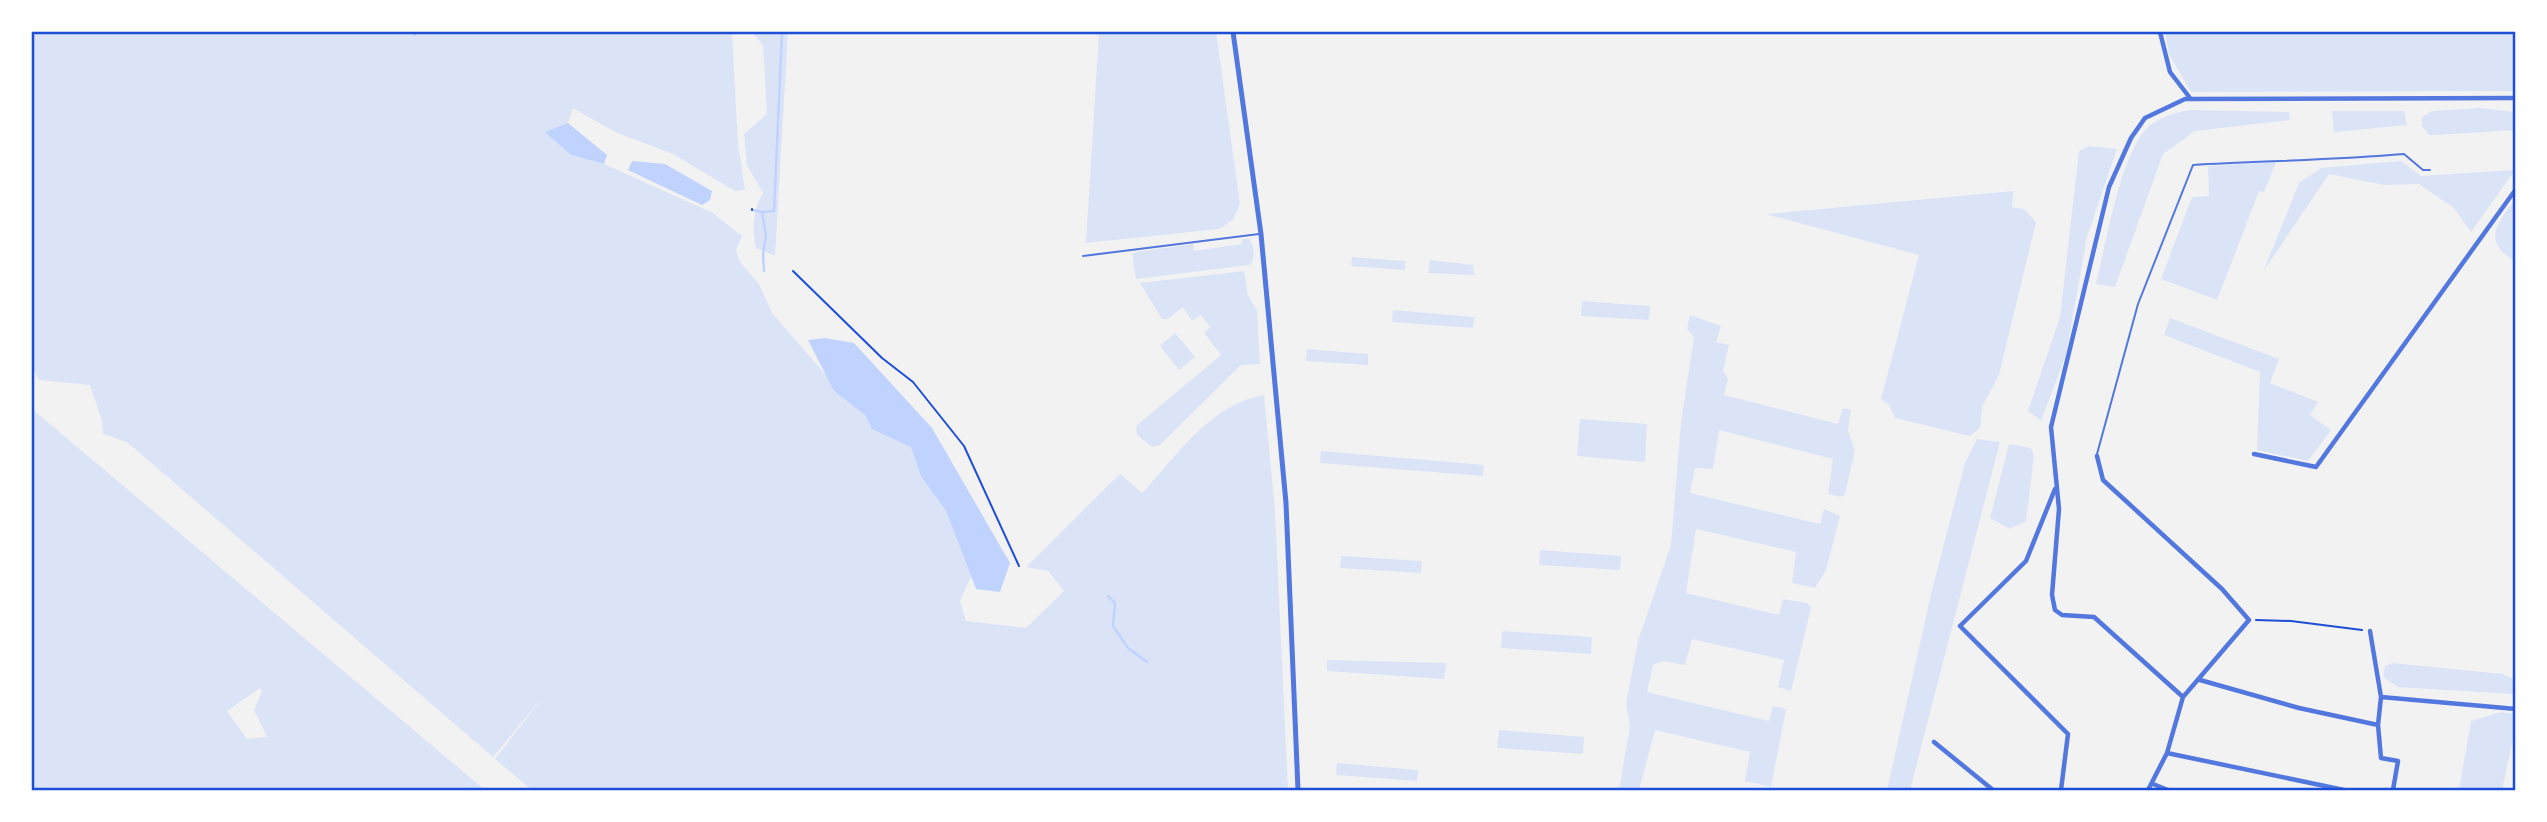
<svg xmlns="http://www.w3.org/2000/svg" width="2547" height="822" viewBox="0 0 2547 822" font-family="'IBM Plex Serif',serif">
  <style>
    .green { fill: #dbe4f7; fill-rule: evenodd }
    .water { fill: #bfd3fe }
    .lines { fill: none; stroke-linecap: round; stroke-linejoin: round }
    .stream { stroke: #bfd3fe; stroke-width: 2.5 }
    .path { stroke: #1d4ed8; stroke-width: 2 }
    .service { stroke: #5277de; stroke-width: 2 }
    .minor { stroke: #5277de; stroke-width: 4.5 }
    .tertiary { stroke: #5277de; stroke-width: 5 }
    .neatline { fill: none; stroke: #1d4ed8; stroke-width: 2.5 }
  </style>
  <rect width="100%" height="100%" fill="#f2f2f2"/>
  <path class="green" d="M 32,32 L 732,32 L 738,144 L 745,190 L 735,191 L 673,154 L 615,132 L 573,108 L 568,123 L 546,132 L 571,155 L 604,164 L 713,213 L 742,236 L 736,250 L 740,262 L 759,284 L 772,313 L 831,381 L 834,391 L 865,415 L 872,429 L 911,446 L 922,476 L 946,511 L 971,576 L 960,601 L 966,621 L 1026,628 L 1064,591 L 1048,571 L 1026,567 L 1120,474 L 1142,493 C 1177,456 1210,404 1264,395 L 1275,510 L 1288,790 L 532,790 L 495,759 L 543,697 L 493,757 L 127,442 L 103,434 L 102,421 L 90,385 L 39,380 L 32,367 Z
    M 752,32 L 788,32 L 775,256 L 756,248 C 752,230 753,209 763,193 L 747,165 L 744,134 L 767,114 L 763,45 Z
    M 1099,32 L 1216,32 L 1240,204 L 1233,220 L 1219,229 L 1086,243 Z
    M 2165,32 L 2515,32 L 2515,91 L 2191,92 L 2169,54 Z
    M 2480,108 L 2515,112 L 2515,130 L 2437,135 L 2429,135 L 2422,126 L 2422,117 L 2432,111 Z
    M 2190,110 L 2289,112 L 2290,120 L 2195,131 L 2163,154 L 2115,287 L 2096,284 C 2106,244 2120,157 2146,129 C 2156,118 2177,112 2190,110 Z
    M 2332,111 L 2404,111 L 2407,125 L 2334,132 Z
    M 2089,146 L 2117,149 L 2087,237 L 2066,355 L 2041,421 L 2028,411 L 2060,317 L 2079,151 Z
    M 2401,161 L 2421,176 L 2515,170 L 2471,232 L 2454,208 L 2419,184 L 2384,185 L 2329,174 L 2263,272 L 2299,183 L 2321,168 Z
    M 2276,162 L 2264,192 L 2259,191 L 2217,300 L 2161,279 L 2192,197 L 2209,196 L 2208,166 Z
    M 2013,191 L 2012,207 L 2024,209 L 2036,222 L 1999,375 L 1982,407 L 1980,428 L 1970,436 L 1895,418 L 1889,405 L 1881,399 L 1919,255 L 1766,214 Z
    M 2515,200 L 2516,261 L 2515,261 C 2482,242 2496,224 2515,200 Z
    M 1242,239 L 1249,239 C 1254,244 1256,259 1250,265 L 1136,279 L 1132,254 L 1136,252 L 1193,244 L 1194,251 L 1242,244 Z
    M 1352,257 L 1405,261 L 1405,270 L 1351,266 Z
    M 1430,260 L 1473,265 L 1474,275 L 1428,273 Z
    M 1244,271 L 1248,296 L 1257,310 L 1260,364 L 1241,365 L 1160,445 L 1152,447 L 1137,435 L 1136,426 L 1221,355 L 1204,333 L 1210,327 L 1201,315 L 1192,321 L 1183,307 L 1168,319 L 1162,319 L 1140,283 Z
    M 1582,301 L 1650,306 L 1649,320 L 1581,316 Z
    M 1393,310 L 1474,317 L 1473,328 L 1392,322 Z
    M 1690,315 L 1721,326 L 1716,342 L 1729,345 L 1723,371 L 1728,379 L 1724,395 L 1838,424 L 1843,408 L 1851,410 L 1848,430 L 1855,451 L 1845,494 L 1841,497 L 1828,494 L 1833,459 L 1719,430 L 1713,469 L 1695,468 L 1690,493 L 1820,524 L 1824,509 L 1840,516 L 1826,570 L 1815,588 L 1792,583 L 1796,552 L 1696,529 L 1686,593 L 1779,615 L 1783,599 L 1807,603 L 1811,608 L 1791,691 L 1778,687 L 1784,660 L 1692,639 L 1685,665 L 1664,661 L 1653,665 L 1647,692 L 1769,721 L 1773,706 L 1786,709 L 1771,787 L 1745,781 L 1750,752 L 1655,730 L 1639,790 L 1619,790 L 1630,726 L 1626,704 L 1638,641 L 1671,545 L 1681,422 L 1694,337 L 1687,329 Z
    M 2170,318 L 2279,359 L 2270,383 L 2318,402 L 2310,415 L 2331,430 L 2308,461 L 2257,450 L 2260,372 L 2164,335 Z
    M 1175,333 L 1195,357 L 1179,370 L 1160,346 Z
    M 1307,349 L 1368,354 L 1368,365 L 1306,361 Z
    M 32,409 L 485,790 L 32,790 ZM 260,688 L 262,691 L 254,710 L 267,737 L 247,739 L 227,711 Z
    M 1580,419 L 1647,424 L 1645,462 L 1577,456 Z
    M 1977,439 L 2000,442 L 1910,790 L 1887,790 L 1932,590 L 1965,463 Z
    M 2009,444 L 2031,448 L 2034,456 L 2026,521 L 2010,529 L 1990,518 Z
    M 1321,451 L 1484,465 L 1483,476 L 1320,463 Z
    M 1540,550 L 1621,556 L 1620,570 L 1539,565 Z
    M 1341,556 L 1422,561 L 1421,573 L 1340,568 Z
    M 1502,631 L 1592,637 L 1591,654 L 1501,648 Z
    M 1327,660 L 1446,663 L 1444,679 L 1327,671 Z
    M 2392,663 L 2503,674 L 2513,679 L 2513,694 L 2398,687 L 2383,677 L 2385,666 Z
    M 2501,712 L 2516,714 L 2515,730 L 2502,790 L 2459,790 L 2471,721 Z
    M 1499,730 L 1584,737 L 1583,754 L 1497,748 Z
    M 1337,763 L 1418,770 L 1417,781 L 1336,775 Z"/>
  <path class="water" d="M 568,123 L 607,155 L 604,164 L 571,155 L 545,132 Z
    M 632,161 L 665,164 L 712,191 L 710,200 L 702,205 L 628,170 Z
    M 825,338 L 854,343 L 932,428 L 1010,563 L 1000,592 L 976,589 L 946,511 L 921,476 L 911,447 L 872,429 L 865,415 L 834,391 L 808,340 Z"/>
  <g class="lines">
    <path class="stream" d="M 412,32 L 415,35
      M 752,210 L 762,212 L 766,236 L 763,255 L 764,271
      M 762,212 L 774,211 L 782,32
      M 1108,596 L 1115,603 L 1113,626 L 1128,648 L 1147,662"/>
    <path class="path" d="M 752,210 L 752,209
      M 793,271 L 882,358 L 913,382 L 964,446 L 1019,566
      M 2256,620 L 2291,621 L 2362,630"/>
    <path class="service" d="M 1083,256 L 1259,234
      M 2097,454 L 2138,304 L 2193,165 C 2264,161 2334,160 2404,154 L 2423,170 L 2430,170"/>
    <path class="minor" d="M 2160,32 L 2170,72 L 2190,98
      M 2254,454 L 2316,467 L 2516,189
      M 2097,456 L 2103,480 L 2222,589 L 2249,620 L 2183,697 L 2167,753 L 2148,790
      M 2055,489 L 2026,561 L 1960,626 L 2068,734 L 2061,790
      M 2370,631 L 2381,697 L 2378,725 L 2381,758 L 2398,761 L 2393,790
      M 2200,680 L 2299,708 L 2378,725
      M 2183,697 L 2094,617 L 2062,615 L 2055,610 L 2052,595 L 2059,509 L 2051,427 L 2109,187 L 2131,138 L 2145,118 L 2185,99 L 2516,98
      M 2381,697 L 2516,709
      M 1934,742 L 1993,790
      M 2167,753 L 2344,790
      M 2153,784 L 2168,790"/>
    <path class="tertiary" d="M 1233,32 L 1261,234 L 1286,503 L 1298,790"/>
  </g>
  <rect width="2547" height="822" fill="none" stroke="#ffffff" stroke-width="66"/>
  <rect x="33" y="33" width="2481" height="756" class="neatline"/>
</svg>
